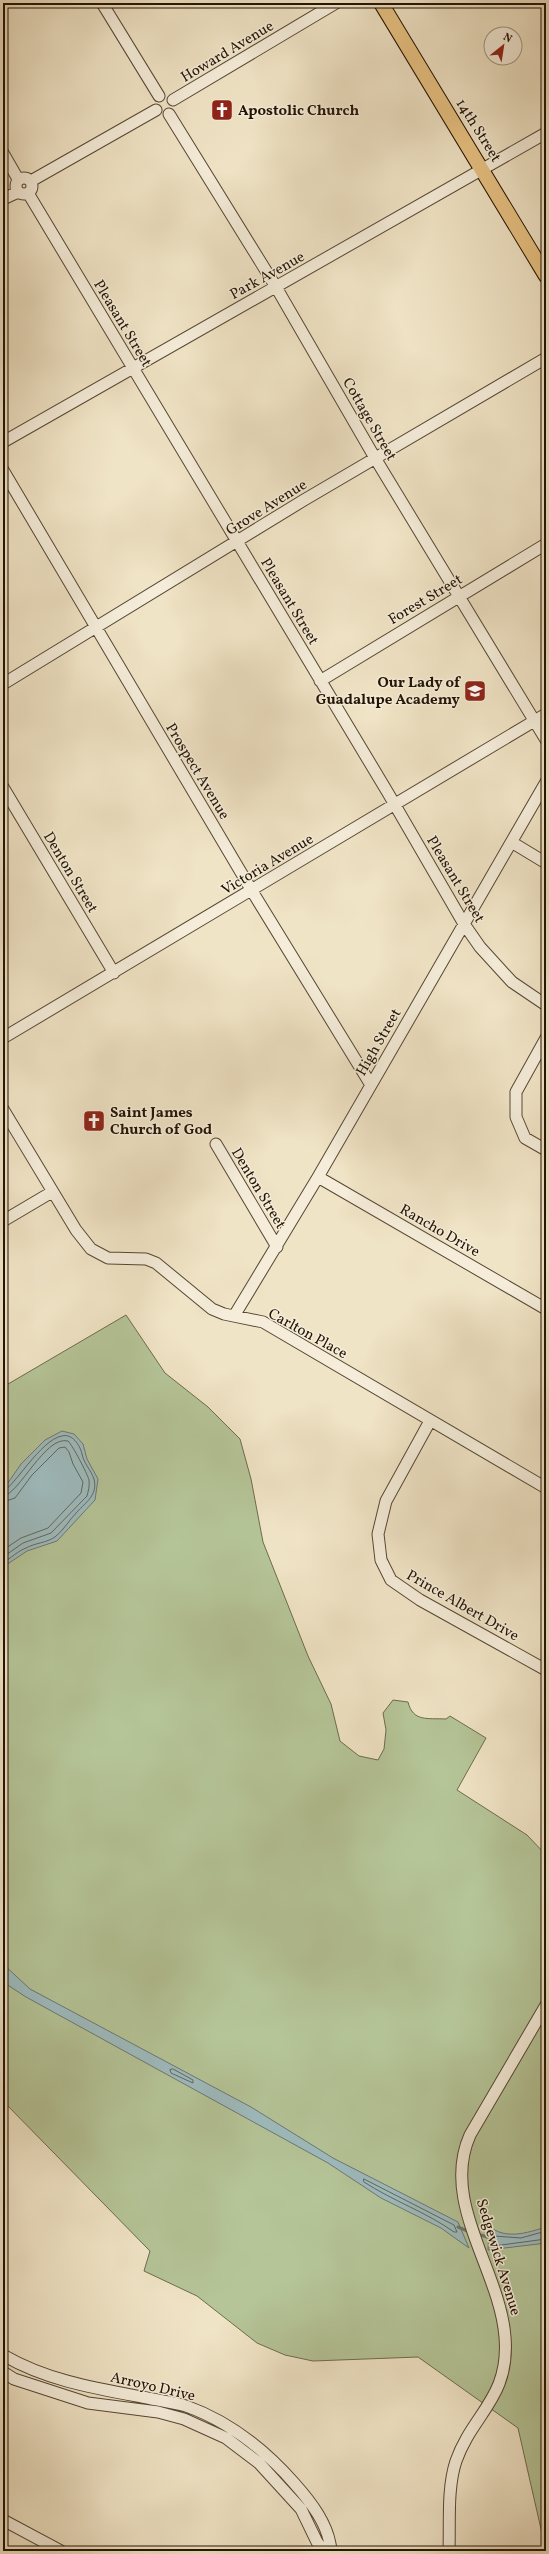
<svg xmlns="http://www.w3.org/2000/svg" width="549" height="2554" viewBox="0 0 549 2554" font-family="Vollkorn,serif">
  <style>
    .green { fill: #b5c598; stroke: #6c6c4e }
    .water { fill: #9ebcbf; stroke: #6c7874 }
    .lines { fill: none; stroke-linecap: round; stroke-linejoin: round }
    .shore { stroke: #606861; stroke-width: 1 }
    .stream { stroke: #6c7874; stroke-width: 3 }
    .minor-casing { stroke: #564734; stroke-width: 13 }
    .major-casing { stroke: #221303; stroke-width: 16 }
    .minor { stroke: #f5edda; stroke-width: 11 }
    .major { stroke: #e8c283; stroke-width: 14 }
    .labels { text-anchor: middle; stroke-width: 3; stroke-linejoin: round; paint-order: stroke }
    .street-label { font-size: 15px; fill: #221303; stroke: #f5edda }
    .poi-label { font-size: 15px; font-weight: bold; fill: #221303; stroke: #f5edda; text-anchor: start }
  </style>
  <rect width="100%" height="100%" fill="#f0e4c6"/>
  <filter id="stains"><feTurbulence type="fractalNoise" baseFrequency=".005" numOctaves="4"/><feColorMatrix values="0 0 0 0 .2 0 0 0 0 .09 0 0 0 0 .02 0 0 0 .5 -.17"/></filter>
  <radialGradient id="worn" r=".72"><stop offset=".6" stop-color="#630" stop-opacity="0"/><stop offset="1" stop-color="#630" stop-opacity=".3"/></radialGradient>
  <path class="green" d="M 126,1315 L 165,1373 L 208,1407 L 240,1439 L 251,1479 L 263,1542 L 308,1656 L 331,1704 L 340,1741 L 359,1756 L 378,1760 L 384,1749 L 386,1730 L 383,1713 L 393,1700 L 408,1702 C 413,1722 427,1718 446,1719 L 450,1716 L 486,1738 L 457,1790 L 527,1835 L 546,1855 L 546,2551 L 518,2428 L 418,2357 L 313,2361 L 285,2355 L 257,2343 L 197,2296 L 144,2271 L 150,2251 L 3,2101 L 3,1387 Z"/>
  <path class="water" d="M 62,1431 L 74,1434 L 83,1444 L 87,1459 L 98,1479 L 95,1500 L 57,1541 L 27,1551 L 3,1567 L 3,1490 L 21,1464 L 45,1440 Z
    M 3,1964 L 30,1989 L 251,2107 L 333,2158 L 458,2222 L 469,2248 L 441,2228 L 381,2198 L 328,2163 L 26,1997 L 3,1982 Z
    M 489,2226 C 505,2240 527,2233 546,2227 L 546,2243 L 488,2250 Z"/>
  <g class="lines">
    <path class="shore" d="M 3,1491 C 12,1490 41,1439 62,1436 C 72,1433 80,1445 82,1454 C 84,1464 91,1470 94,1479 C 98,1495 86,1502 77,1512 C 69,1520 64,1530 55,1537 C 46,1543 35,1543 26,1548 C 18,1551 11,1558 3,1563
      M 3,1496 C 19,1495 45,1435 68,1441 C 73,1446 87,1473 89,1480 C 90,1485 88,1492 87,1496 L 51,1533 L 23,1543 L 3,1557
      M 3,1502 L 15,1498 L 32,1475 L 59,1448 L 65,1447 L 69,1452 L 73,1464 L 83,1482 L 81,1493 L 48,1528 L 21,1538 L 3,1550
      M 173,2069 L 193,2080 L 193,2083 L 171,2073 L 170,2070 Z
      M 364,2179 L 454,2225 L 457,2232 L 454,2232 C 426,2212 393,2201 364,2182 Z
      M 546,2231 L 521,2238 L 494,2236 L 492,2244 L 494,2246 L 546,2239"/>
    <path class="stream" d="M 458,2227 L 470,2232
      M 477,2234 L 491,2238"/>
    <g class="minor-casing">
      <path id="minor" d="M 102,3 L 159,96
        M 173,100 L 336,3
        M 169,114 L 276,287 L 375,458 L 546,740
        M 3,153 L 18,179
        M16 186a8 8 0 1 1 16 0a8 8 0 1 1-16 0Z
        M 31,181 L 156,110
        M 28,193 L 388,793 L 464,924 L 480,947 L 512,982 L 546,1005
        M 3,199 L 18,192
        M 3,442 L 546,133
        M 3,470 L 252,891 L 371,1085
        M 320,681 L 546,544
        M 3,684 L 304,500 L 546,358
        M 3,787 L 114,973
        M 513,843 L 546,863
        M 3,1038 L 546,714
        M 546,1038 L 516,1092 L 516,1117 L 525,1138 L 546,1150
        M 3,1109 L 76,1230 L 91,1249 L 108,1258 L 146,1259 L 156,1263 L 212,1309 L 224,1314 L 263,1322 L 546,1488
        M 216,1144 L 277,1247
        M 318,1177 L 546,1309
        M 3,1221 L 52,1192
        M 234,1316 L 318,1177 L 546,782
        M 430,1421 L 386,1501 L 378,1534 L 381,1560 L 391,1580 L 420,1600 L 546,1670
        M 3,2355 C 46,2380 93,2388 142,2397 C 156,2400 172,2402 186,2406 C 228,2421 265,2450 294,2483 C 311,2502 329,2525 331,2551
        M 3,2372 L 14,2379 L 88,2403 L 158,2412 L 184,2419 L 226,2438 L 259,2463 L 301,2509 L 317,2542 L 324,2551
        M 3,2520 L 61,2551
        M 449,2551 C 450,2522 447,2488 456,2461 C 473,2413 510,2398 505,2337 C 500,2270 440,2202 470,2135 L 546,2005"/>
    </g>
    <g class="major-casing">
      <path id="major" d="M 381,3 L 546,276"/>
    </g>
    <use href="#minor" class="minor"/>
    <use href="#major" class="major"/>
  </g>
  <defs>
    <g id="church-square" transform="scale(1.15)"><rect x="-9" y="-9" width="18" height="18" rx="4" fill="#8f2418" stroke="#f5edda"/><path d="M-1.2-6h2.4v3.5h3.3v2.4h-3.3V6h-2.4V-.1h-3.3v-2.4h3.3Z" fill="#fff"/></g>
    <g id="school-square" transform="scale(1.15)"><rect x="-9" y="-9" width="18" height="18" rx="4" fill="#8f2418" stroke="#f5edda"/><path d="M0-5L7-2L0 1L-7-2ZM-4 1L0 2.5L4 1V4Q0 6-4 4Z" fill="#fff"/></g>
  </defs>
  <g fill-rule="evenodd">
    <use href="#church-square" x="222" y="110"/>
    <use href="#school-square" x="475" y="691"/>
    <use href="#church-square" x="94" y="1121"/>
  </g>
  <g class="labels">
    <g class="street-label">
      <text transform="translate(227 51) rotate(-31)" y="5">Howard Avenue</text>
      <text transform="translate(479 130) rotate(58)" y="5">14th Street</text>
      <text transform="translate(267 275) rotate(-29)" y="5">Park Avenue</text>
      <text transform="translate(123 323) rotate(59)" y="5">Pleasant Street</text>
      <text transform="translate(370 419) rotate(60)" y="5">Cottage Street</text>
      <text transform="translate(266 507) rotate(-32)" y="5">Grove Avenue</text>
      <text transform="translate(425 599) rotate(-31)" y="5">Forest Street</text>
      <text transform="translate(290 601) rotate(59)" y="5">Pleasant Street</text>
      <text transform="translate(198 771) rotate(59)" y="5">Prospect Avenue</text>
      <text transform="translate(267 864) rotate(-31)" y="5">Victoria Avenue</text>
      <text transform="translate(71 872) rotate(59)" y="5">Denton Street</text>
      <text transform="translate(456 879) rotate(59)" y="5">Pleasant Street</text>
      <text transform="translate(378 1042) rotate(-60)" y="5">High Street</text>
      <text transform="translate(259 1188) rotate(59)" y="5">Denton Street</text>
      <text transform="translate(440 1230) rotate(30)" y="5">Rancho Drive</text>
      <text transform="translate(308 1333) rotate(29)" y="5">Carlton Place</text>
      <text transform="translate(463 1605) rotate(30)" y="5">Prince Albert Drive</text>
      <text transform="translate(499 2257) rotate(73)" y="5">Sedgewick Avenue</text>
      <text transform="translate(153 2386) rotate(13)" y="5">Arroyo Drive</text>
    </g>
    <g class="poi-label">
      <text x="238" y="115">Apostolic Church</text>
      <text x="460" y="687" text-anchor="end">Our Lady of<tspan x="460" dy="17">Guadalupe Academy</tspan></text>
      <text x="110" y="1117">Saint James<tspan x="110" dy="17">Church of God</tspan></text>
    </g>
  </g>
  <rect width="549" height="2554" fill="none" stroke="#f0e4c6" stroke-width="16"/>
  <rect x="4" y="4" width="541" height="2546" fill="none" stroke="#221303" stroke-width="2"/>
  <rect x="8" y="8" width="533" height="2538" fill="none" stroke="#221303"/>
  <g transform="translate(503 46) rotate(30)"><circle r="19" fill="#f5edda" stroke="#a19684"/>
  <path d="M0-3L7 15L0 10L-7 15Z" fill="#8f2418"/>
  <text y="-6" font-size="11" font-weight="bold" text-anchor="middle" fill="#221303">N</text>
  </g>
  <rect width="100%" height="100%" filter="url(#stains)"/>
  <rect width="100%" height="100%" fill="url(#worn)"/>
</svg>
